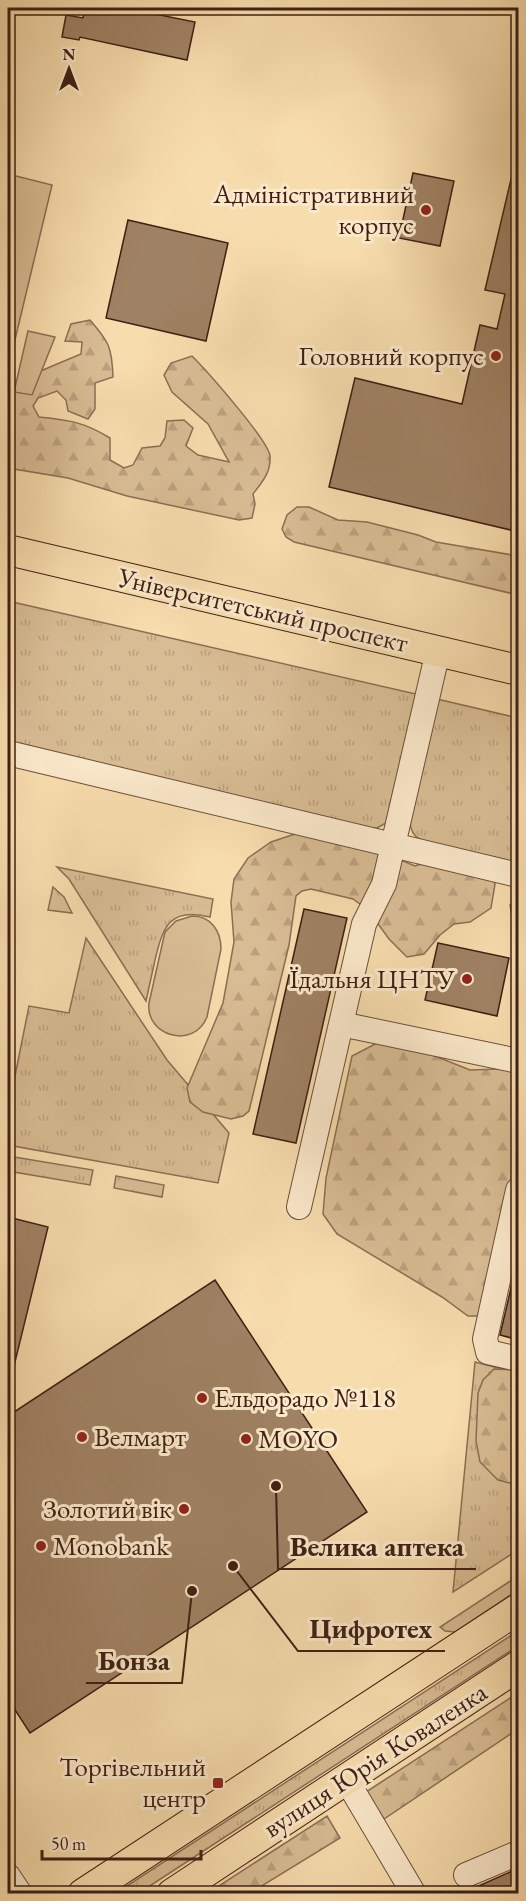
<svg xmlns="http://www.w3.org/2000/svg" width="526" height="1901" viewBox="0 0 526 1901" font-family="'EB Garamond',serif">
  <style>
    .grass { fill: url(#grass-tufts); stroke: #8c6e53; stroke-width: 1.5 }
    .forest { fill: url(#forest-firs); stroke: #8c6e53; stroke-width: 1.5 }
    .pitch { fill: #d8bc93; stroke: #8c6e53; stroke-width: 1.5 }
    .building { fill: #9f8163; stroke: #3f1f13; stroke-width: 1.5 }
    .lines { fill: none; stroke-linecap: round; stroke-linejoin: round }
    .minor-casing { stroke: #6d4e3a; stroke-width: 26 }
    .major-casing { stroke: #3f1f13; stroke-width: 32 }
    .minor { stroke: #fae8ca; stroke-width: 24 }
    .major { stroke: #f7dcad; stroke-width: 30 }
    .poi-dot { fill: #8f2418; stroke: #fae8ca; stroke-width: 2 }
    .labels { text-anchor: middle; stroke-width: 6; stroke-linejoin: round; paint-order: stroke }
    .poi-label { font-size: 27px; fill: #3f1f13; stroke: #fae8ca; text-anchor: end }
    .street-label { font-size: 27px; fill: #3f1f13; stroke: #fae8ca }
    .leader { fill: none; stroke: #3f1f13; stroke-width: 2 }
    .callout-dot { fill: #3f1f13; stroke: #fae8ca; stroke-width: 2 }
    .callout-label { font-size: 28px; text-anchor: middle; font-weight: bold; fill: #3f1f13; stroke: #fae8ca; stroke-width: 6; stroke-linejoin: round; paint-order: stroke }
  </style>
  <defs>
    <pattern id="grass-tufts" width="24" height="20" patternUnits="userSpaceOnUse" patternTransform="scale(1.5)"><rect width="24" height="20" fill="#d8bc93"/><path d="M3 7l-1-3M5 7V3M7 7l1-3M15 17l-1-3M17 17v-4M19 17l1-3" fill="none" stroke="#baa17e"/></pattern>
    <pattern id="forest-firs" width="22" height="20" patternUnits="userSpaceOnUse" patternTransform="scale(1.5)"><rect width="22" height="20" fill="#d8bc93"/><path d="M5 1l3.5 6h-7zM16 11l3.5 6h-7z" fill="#baa17e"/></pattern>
  </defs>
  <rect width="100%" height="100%" fill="#f7dcad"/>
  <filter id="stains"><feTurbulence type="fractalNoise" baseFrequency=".00333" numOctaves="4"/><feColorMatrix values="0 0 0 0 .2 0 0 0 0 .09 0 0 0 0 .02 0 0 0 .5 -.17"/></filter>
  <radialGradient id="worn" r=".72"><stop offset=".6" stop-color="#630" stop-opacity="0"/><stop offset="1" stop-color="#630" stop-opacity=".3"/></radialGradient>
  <path class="grass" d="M 8,601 L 416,694 L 386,823 L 377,828 L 370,828 L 8,741 Z
    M 437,699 L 518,718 L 518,863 L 421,840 C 413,836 410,830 410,821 Z
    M 57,867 L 213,899 L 210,917 C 170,907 163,926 155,960 C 152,974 149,987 146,1001 L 69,879 Z
    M 53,887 L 64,897 L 72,913 L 48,910 Z
    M 86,938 L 167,1060 L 229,1133 L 218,1183 L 8,1145 L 8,1111 L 29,1006 L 69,1013 Z
    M 8,1156 L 93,1170 L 90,1185 L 8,1171 Z
    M 116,1176 L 164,1185 L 162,1197 L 114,1188 Z
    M 475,1362 L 518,1373 L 518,1550 L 453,1592 Z
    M 518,1576 L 518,1590 L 455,1632 L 445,1631 L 440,1627 Z
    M 518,1631 L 518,1646 L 139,1893 L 116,1893 Z"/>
  <path class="forest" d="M 90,320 C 109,342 112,347 113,377 L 95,383 L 95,409 L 88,419 L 68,411 L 66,400 L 57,391 L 38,398 L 33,406 L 39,417 C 69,420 84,422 110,438 L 110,460 L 124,468 L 133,465 L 142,448 L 160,446 L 165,438 L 167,421 L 184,420 L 193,428 L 186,446 L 198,455 L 229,462 L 208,424 L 172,392 L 164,375 L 171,363 L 192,356 C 207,371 268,440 270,456 C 271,473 262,482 253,494 L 255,504 L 252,518 L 239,520 L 127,496 L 68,478 L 8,468 L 8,387 L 12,383 L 81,354 L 82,342 L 65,341 L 71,324 Z
    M 297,507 L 309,507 L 338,520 L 367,522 L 418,535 L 436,542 L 518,556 L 518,595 L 294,542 L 286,537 L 282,529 L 287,515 Z
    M 301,832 L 333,832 L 415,866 L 431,860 L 488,865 L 495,884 L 491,908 L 470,922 L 454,924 L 440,935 L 424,954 L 407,957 L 389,939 L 368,910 L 353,899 L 311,889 L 302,891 L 296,896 L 289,945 L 249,1111 L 243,1116 L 231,1119 L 203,1112 L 190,1102 L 187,1088 L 223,1003 L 234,942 L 231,902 L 234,879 L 248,858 L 271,842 Z
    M 518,898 L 518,937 L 515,932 L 510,905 Z
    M 377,1043 L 415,1048 L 470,1070 L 499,1069 L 518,1051 L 518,1172 L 479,1316 L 468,1316 L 442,1297 L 337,1234 L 323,1214 L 326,1178 L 352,1056 Z
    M 494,1369 L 518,1370 L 518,1485 L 498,1480 L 480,1462 L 476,1441 L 478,1393 L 483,1380 Z
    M 518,1693 L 518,1729 L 384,1819 L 366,1792 Z
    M 327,1816 L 340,1838 L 250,1893 L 208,1893 Z"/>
  <path class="pitch" d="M 8,174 L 52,185 L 8,369 Z
    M 28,331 L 55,337 L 32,395 L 14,392 Z
    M 192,916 C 211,916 221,931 221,949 L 207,1017 C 194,1050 145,1036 149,1003 L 165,932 L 176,921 Z"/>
  <path class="building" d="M 85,8 L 125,8 L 195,22 L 187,60 L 80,37 L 79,40 L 62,37 L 66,15 L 83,18 Z
    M 413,173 L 454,181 L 440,246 L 399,238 Z
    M 512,175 L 519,176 L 519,532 L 329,487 L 355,378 L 462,404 L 480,325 L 497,329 L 505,294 L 485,290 Z
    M 128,220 L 228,243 L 206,341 L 106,318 Z
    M 304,909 L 347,918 L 296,1143 L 253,1134 Z
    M 438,943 L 509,958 L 497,1016 L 425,1000 Z
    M 8,1217 L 48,1227 L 14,1366 L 8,1366 Z
    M 519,1254 L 519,1340 L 500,1335 Z
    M 215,1280 L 367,1512 L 30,1733 L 8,1699 L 8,1416 Z
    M 519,1868 L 519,1893 L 463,1893 Z"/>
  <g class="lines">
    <g class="minor-casing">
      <path id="minor" d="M 438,651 L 384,884 L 364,924 L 341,1024 L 518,1061
        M 8,753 L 518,875
        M 518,1190 L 485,1339 L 488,1352 L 518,1359
        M 299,1207 L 341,1024
        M 346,1779 L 414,1894
        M 466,1875 L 518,1853
        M 8,1876 L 20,1894"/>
    </g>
    <g class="major-casing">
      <path id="major" d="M 8,550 L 518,670
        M 83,1894 L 518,1609
        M 172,1894 L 518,1666"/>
    </g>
    <use href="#minor" class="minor"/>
    <use href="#major" class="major"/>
  </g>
  <g class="poi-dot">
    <circle cx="426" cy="210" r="6"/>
    <circle cx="496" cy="356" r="6"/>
    <circle cx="467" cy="979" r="6"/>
    <circle cx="202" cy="1398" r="6"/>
    <circle cx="82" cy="1437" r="6"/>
    <circle cx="246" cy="1439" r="6"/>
    <circle cx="184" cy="1509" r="6"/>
    <circle cx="41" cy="1546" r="6"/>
    <rect x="212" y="1777" width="12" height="12" rx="3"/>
  </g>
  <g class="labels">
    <g class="poi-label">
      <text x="414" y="203">Адміністративний<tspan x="414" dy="31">корпус</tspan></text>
      <text x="484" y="365">Головний корпус</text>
      <text x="455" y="988">Їдальня ЦНТУ</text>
      <text x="214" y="1407" text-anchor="start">Ельдорадо №118</text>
      <text x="94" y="1446" text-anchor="start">Велмарт</text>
      <text x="258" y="1448" text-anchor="start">MOYO</text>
      <text x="172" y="1518">Золотий вік</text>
      <text x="53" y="1555" text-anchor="start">Monobank</text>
      <text x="206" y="1776">Торгівельний<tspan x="206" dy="31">центр</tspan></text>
    </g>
    <g class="street-label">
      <text transform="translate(263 610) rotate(13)" y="9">Університетський проспект</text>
      <text transform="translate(375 1760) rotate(-33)" y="9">вулиця Юрія Коваленка</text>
    </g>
  </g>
  <path class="leader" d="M276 1486L278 1569H476M233 1566L298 1651H445M192 1591L182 1683H86"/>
  <g class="callout-dot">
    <circle cx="276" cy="1486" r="6"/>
    <circle cx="233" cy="1566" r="6"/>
    <circle cx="192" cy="1591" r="6"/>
  </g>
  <g class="callout-label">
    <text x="377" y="1556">Велика аптека</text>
    <text x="371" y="1638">Цифротех</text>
    <text x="134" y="1670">Бонза</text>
  </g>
  <rect width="526" height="1901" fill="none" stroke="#f7dcad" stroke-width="30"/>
  <rect x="9" y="9" width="508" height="1883" fill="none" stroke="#3f1f13" stroke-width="3"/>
  <rect x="15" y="15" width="496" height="1871" fill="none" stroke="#3f1f13" stroke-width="1.5"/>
  <g transform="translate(69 69)" stroke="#fae8ca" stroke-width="4.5" paint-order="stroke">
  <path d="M0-4.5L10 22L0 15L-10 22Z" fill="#3f1f13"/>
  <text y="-9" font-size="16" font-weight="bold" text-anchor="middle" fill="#3f1f13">N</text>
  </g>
  <path d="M42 1850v9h159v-9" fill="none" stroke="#3f1f13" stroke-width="3"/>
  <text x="51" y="1850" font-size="18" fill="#3f1f13" stroke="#fae8ca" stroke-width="4.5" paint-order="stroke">50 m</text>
  <rect width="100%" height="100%" filter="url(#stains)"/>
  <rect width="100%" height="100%" fill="url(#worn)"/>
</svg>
